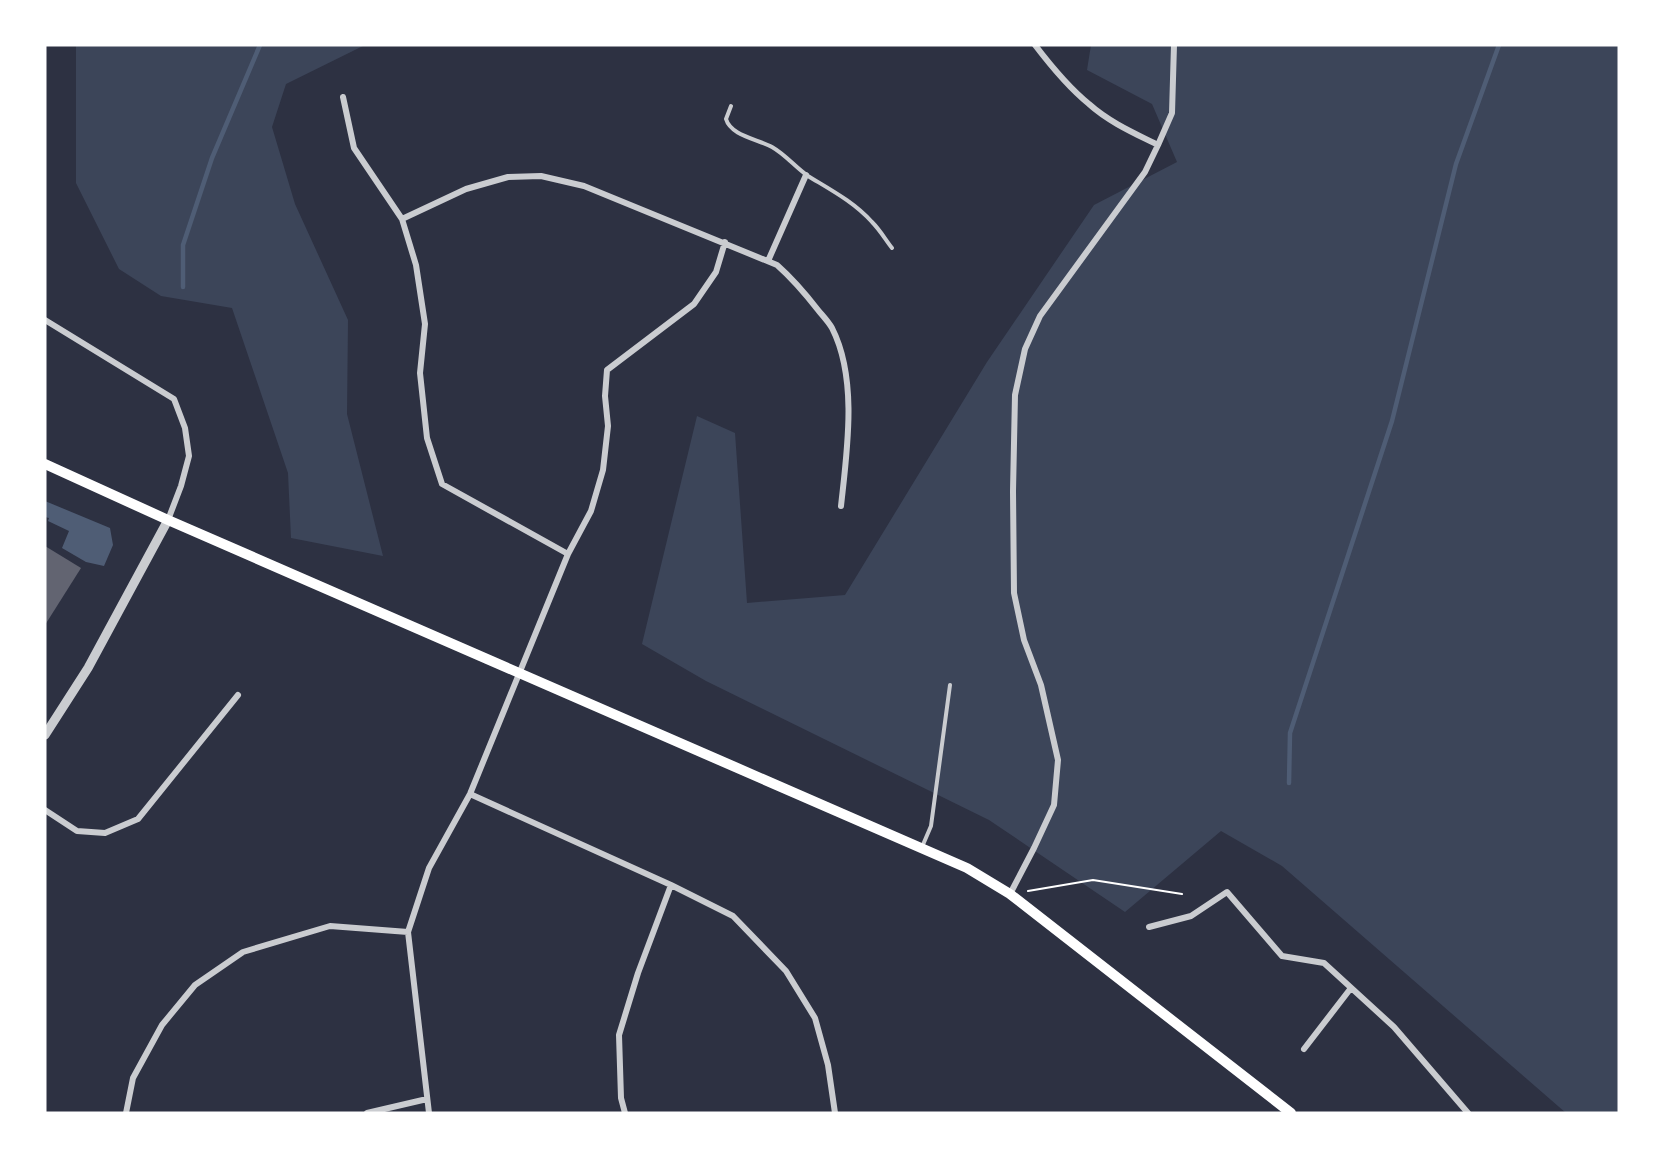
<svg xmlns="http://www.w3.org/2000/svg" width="1664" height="1158" viewBox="0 0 1664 1158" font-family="'Work Sans',sans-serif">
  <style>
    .green { fill: #3c4559 }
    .water { fill: #4f5d75 }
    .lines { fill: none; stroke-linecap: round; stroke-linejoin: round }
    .stream { stroke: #4f5d75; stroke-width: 4.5 }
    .building { fill: #626471 }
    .path { stroke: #fff; stroke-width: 2 }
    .service { stroke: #caccd0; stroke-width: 4 }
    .minor { stroke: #caccd0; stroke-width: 6 }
    .tertiary { stroke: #caccd0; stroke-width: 9 }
    .primary { stroke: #fff; stroke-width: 10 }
  </style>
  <rect width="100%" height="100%" fill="#2d3142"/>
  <path class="green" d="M 76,45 L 365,45 L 286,84 L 272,127 L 295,204 L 348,320 L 347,414 L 383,556 L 291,538 L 288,473 L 232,308 L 161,296 L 119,269 L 76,183 Z
    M 1091,45 L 1619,45 L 1619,1113 L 1566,1113 L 1282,866 L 1221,831 L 1125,912 L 989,820 L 706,681 L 642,644 L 697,416 L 735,433 L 747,603 L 845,595 L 987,362 L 1094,205 L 1177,162 L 1152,104 L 1087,70 Z"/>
  <path class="water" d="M 45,501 L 110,528 L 113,545 L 104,566 L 86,562 L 62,548 L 69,531 L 48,521 L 49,518 L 45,517 Z"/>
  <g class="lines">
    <path class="stream" d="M 183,287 L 183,245 L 212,158 L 260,45
      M 1289,783 L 1290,733 L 1392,421 L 1456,164 L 1499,45"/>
  </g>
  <path class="building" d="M 45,546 L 81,568 L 45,625 Z"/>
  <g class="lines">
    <path class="path" d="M 1028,891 L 1093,880 L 1182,894"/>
    <path class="service" d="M 731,106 L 726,119 C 731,136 758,139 772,147 C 786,155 795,167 808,176 C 831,190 854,202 872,222 C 880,230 885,239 892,248
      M 922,847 L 931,826 L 950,685"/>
    <path class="minor" d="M 1035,45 C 1051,66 1068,87 1089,104 C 1109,122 1134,133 1158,145
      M 343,97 L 354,148 L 402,219 L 416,265 L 425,324 L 420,373 L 427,438 L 442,484 L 568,554
      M 402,219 L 466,189 L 508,177 L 541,176 L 584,186 L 777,265 C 794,280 804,292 818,310 C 822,315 828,321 832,328 C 858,379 847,451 841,506
      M 768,261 L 806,175
      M 45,320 L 174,399 L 185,428 L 189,456 L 181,486 L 168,520
      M 470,794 L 671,885 L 733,916 L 786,971 L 815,1018 L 828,1065 L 835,1113
      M 45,810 L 77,831 L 105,833 L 138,819 L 238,695
      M 1010,894 L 1034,848 L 1054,805 L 1058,760 L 1041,685 L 1024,640 L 1014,593 L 1013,491 L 1015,395 L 1025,349 L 1040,316 L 1145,172 L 1158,145 L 1172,113 L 1174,45
      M 1149,927 L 1191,916 L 1227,892 L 1282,956 L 1324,963 L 1394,1027 L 1468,1113
      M 1304,1049 L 1351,988
      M 126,1113 L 133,1078 L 162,1025 L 195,985 L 243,952 L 330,926 L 408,932
      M 367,1113 L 427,1099
      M 429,1113 L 408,932 L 429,868 L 470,794 L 568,554 L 591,511 L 603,470 L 608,426 L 605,396 L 607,370 L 694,304 L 716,272 L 725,242
      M 625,1113 L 621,1098 L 619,1035 L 638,973 L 671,885"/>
    <path class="tertiary" d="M 45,735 L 88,668 L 168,520"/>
    <path class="primary" d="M 45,464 L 168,520 L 967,868 L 1010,894 L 1291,1113"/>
  </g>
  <rect width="1664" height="1158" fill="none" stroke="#ffffff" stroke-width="93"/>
</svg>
